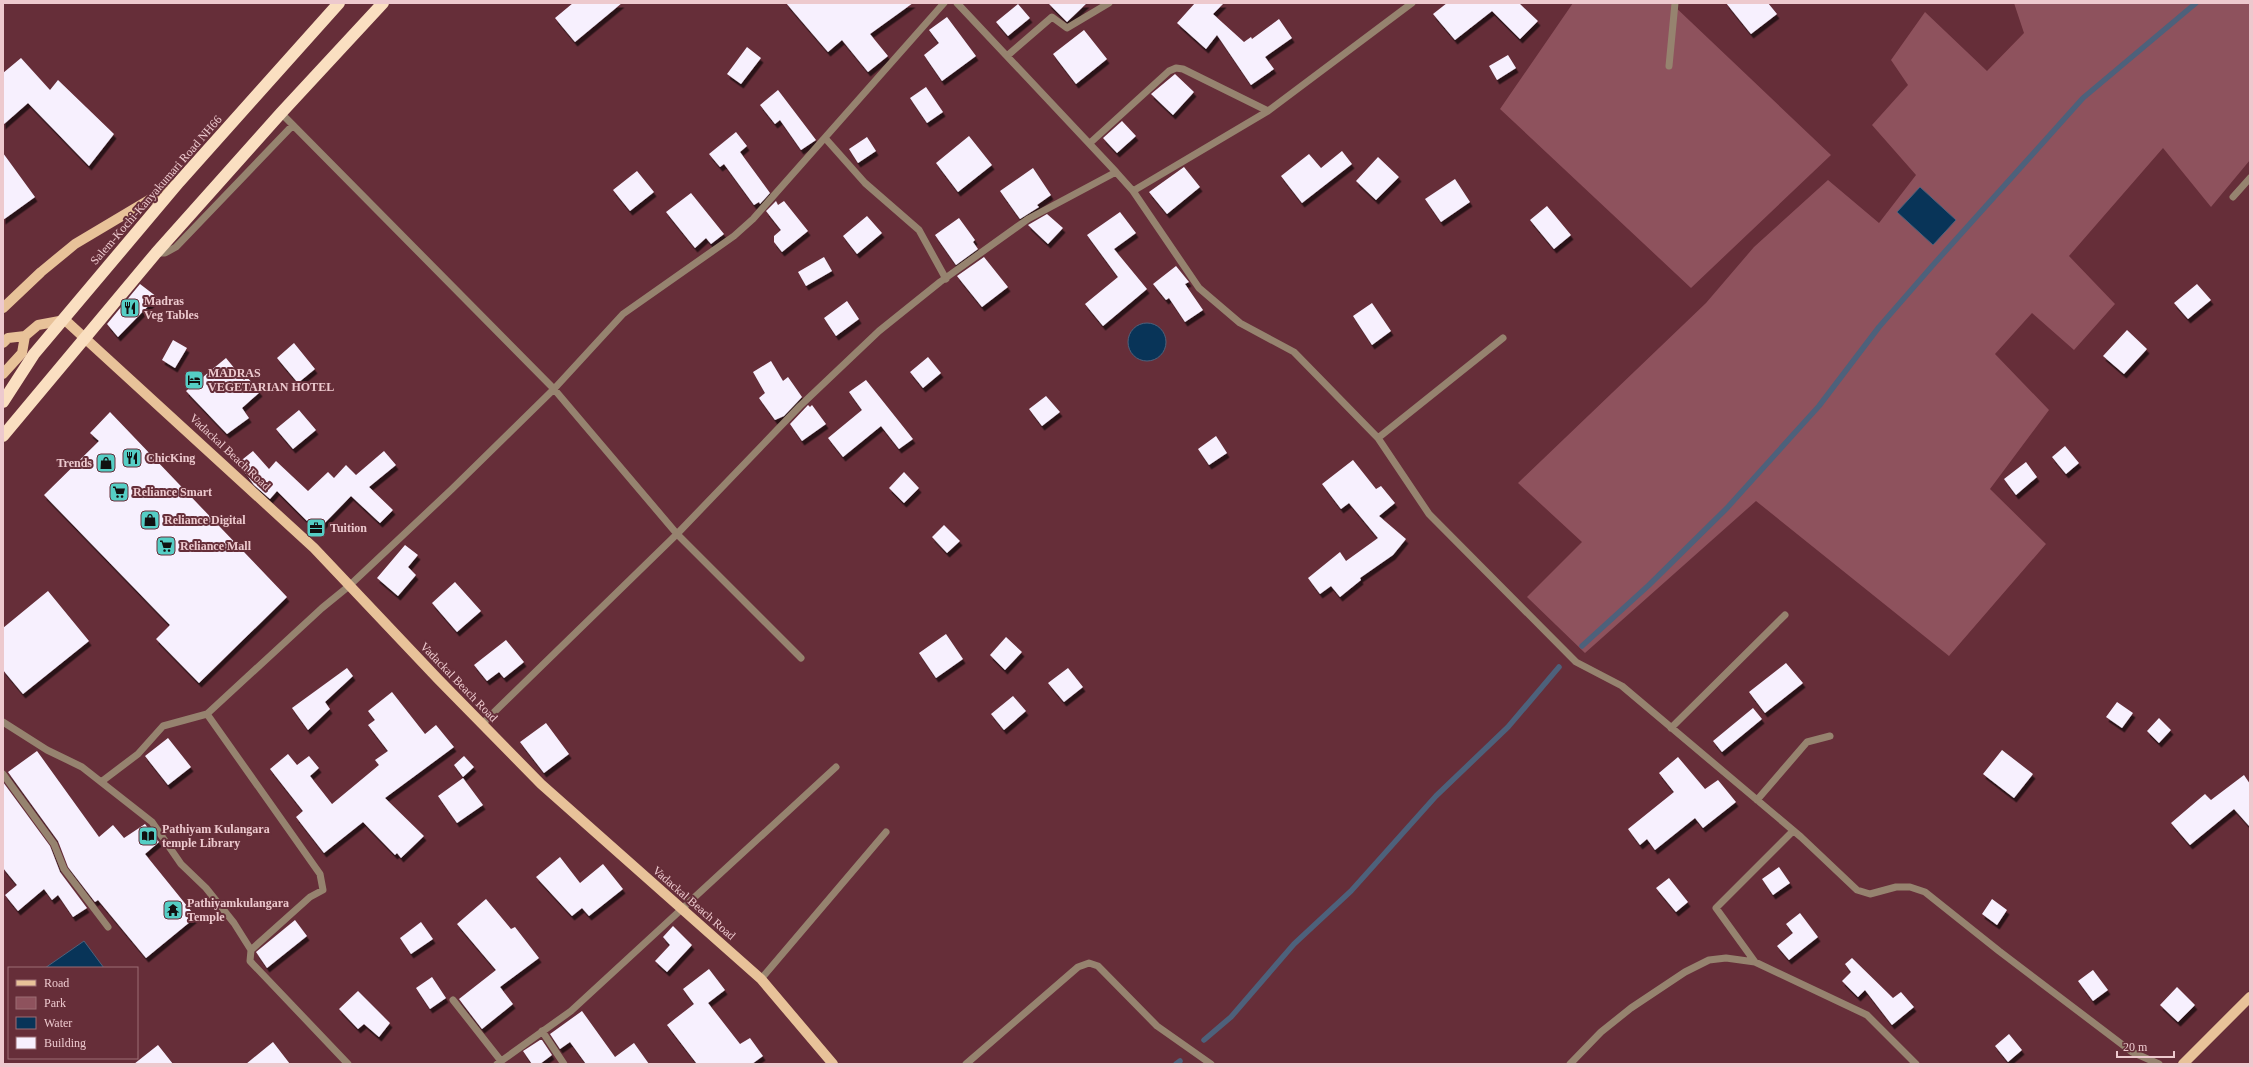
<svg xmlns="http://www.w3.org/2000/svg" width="2253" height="1067" viewBox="0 0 2253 1067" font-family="Georgia,serif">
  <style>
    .green { fill: #8e525d }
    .water { fill: #083458; stroke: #4d617b }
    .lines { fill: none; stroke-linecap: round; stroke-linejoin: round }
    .stream { stroke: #4d617b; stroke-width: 5.5 }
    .building { fill: #f7f0fe; filter: url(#shadow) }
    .minor { stroke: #96836f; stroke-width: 7 }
    .major { stroke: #e8c299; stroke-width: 10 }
    .highway { stroke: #fadfc1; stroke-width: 12 }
    .labels { text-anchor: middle; stroke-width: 4; stroke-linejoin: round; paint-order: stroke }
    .street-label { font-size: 12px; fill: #edc9ce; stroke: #662e39 }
    .poi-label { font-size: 12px; font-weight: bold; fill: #edc9ce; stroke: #662e39; text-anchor: start }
  </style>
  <defs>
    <filter id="shadow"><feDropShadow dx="2.5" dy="4.5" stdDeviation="0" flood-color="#0009"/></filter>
  </defs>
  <rect width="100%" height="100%" fill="#662e39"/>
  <path class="green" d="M 1573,3 L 1671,3 L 1831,155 L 1691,288 L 1500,109 Z
    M 2014,3 L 2250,3 L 2250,160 L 2211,207 L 2163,148 L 2069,256 L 2115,304 L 2074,350 L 2032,313 L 1995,354 L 2049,410 L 1990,489 L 2046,544 L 1949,656 L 1756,501 L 1585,653 L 1527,597 L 1582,542 L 1518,483 L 1706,303 L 1754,247 L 1828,180 L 1879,223 L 1916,175 L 1872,125 L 1908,85 L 1891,60 L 1925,12 L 1987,71 L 2024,33 Z"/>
  <path class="water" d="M 1920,187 L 1956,220 L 1933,245 L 1897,212 Z
    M1128 342a19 19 0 1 1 38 0a19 19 0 1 1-38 0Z
    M 84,941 L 104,968 L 45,968 Z"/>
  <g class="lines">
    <path class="stream" d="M 1582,646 L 1649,585 L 1727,508 L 1819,406 L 1879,327 L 1933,265 L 2083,98 L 2196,3
      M 1204,1040 L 1231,1017 L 1294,944 L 1351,891 L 1436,796 L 1508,727 L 1559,667
      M 1176,1064 L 1180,1061"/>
  </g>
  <path class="building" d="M 573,3 L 622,3 L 575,42 L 555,18 Z
    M 786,3 L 913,3 L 870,34 L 888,56 L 868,72 L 842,40 L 828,52 Z
    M 1048,3 L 1087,3 L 1067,22 Z
    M 1195,3 L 1224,3 L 1213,14 L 1244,42 L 1251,37 L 1252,39 L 1279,19 L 1292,38 L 1265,57 L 1274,69 L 1251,85 L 1217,35 L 1206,49 L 1177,23 Z
    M 1447,3 L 1519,3 L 1538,21 L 1520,39 L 1492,11 L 1455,40 L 1433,14 Z
    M 1726,3 L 1768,3 L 1777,14 L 1751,34 Z
    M 1018,4 L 1030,18 L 1008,36 L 996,22 Z
    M 947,17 L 976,56 L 942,81 L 924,55 L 939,43 L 929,30 Z
    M 1084,30 L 1107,59 L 1076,84 L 1053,54 Z
    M 747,47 L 761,58 L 741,84 L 727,74 Z
    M 1508,55 L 1516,68 L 1497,80 L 1489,66 Z
    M 21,58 L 50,90 L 58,80 L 114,134 L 89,166 L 28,103 L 3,125 L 3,73 Z
    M 1175,74 L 1194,92 L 1173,115 L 1151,94 Z
    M 926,87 L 943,112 L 927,123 L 910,98 Z
    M 778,90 L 816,140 L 801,150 L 780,120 L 775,124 L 760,105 Z
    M 1122,121 L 1136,136 L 1117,153 L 1103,138 Z
    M 736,132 L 747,146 L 740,152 L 770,193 L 760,204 L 759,202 L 754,205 L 724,164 L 720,167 L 709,154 Z
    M 969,136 L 992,165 L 958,192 L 936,163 Z
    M 867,137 L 876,151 L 858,163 L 849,149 Z
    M 1342,151 L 1352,164 L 1302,203 L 1281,176 L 1309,154 L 1321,168 Z
    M 3,153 L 35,197 L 3,220 Z
    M 1378,157 L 1399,177 L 1376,200 L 1356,181 Z
    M 1184,167 L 1200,187 L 1167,214 L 1149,192 Z
    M 1033,168 L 1051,195 L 1037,205 L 1039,207 L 1020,219 L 1000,191 Z
    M 637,171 L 654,192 L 630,211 L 613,190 Z
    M 1455,179 L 1470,202 L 1441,222 L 1425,199 Z
    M 691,193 L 724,234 L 711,244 L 706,238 L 695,248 L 666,212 Z
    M 776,201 L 778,205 L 784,201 L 808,231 L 782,252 L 774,242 L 774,236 L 781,230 L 766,211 Z
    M 1547,206 L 1571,235 L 1554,249 L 1530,220 Z
    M 1120,212 L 1136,233 L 1114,249 L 1147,289 L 1103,326 L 1085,304 L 1118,277 L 1087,235 Z
    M 1047,214 L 1063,228 L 1048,244 L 1028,225 Z
    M 867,216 L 882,233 L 857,254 L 843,236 Z
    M 959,218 L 975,240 L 973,242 L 978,249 L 956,265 L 935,235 Z
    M 824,257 L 832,271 L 806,286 L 798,272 Z
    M 984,257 L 1008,287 L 982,307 L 957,276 Z
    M 1176,266 L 1189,282 L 1185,284 L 1203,310 L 1185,322 L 1169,298 L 1166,300 L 1153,284 Z
    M 140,284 L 157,297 L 118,337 L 107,324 Z
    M 2197,284 L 2211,300 L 2188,319 L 2174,303 Z
    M 847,301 L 859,319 L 836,336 L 824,318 Z
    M 1372,303 L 1391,331 L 1372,345 L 1353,316 Z
    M 2127,330 L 2147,349 L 2124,374 L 2103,356 Z
    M 173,340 L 187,348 L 175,368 L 162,360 Z
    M 294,343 L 315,369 L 298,383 L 277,358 Z
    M 928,357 L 941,373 L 923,388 L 910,372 Z
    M 226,358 L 244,380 L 247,377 L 260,392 L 242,408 L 249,418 L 227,434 L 186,391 Z
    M 771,361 L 783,381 L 788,377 L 802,397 L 784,416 L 775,420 L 759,398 L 765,393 L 753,372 Z
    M 866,380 L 913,439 L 899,449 L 881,426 L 843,457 L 828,438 L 862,410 L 849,392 Z
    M 1046,396 L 1060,412 L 1042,426 L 1029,409 Z
    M 808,405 L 810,407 L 812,405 L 826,424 L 802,441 L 790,424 Z
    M 299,410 L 316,430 L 293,449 L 276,429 Z
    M 110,412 L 287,597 L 199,683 L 156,639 L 170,625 L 44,495 L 99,441 L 90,433 Z
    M 1216,436 L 1227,453 L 1209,465 L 1198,449 Z
    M 2065,446 L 2079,463 L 2066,474 L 2052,457 Z
    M 253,451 L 269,469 L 276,461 L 308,491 L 328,472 L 334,478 L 346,465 L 356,475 L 384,451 L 396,465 L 369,487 L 393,510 L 380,523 L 351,496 L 317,531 L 277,491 L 270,499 L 254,485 L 238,463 Z
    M 1353,460 L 1376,489 L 1381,486 L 1395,503 L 1379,516 L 1406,539 L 1393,555 L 1360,578 L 1361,580 L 1340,597 L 1331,586 L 1320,594 L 1308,578 L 1340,552 L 1346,561 L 1378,538 L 1349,503 L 1341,509 L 1322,484 Z
    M 2026,462 L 2037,477 L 2016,495 L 2004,479 Z
    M 904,472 L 919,488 L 904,503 L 889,488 Z
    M 944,525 L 960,541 L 947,553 L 932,537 Z
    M 405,545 L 418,555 L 408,567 L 416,575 L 398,596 L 377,578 Z
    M 455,582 L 481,611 L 457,632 L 432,603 Z
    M 48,591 L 89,641 L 23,694 L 3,670 L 3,628 Z
    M 946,634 L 963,659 L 936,678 L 919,653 Z
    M 1006,637 L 1022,652 L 1005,670 L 990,655 Z
    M 506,640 L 524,662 L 504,678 L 499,672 L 487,681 L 474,665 Z
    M 1786,663 L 1803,683 L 1765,713 L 1749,692 Z
    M 347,668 L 353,676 L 325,702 L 330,709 L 308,730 L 292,708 Z
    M 1068,668 L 1083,687 L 1064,702 L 1048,683 Z
    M 392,692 L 425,734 L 436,725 L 454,747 L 385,798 L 424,836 L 401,858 L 397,853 L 395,855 L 363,822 L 324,853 L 296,817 L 303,811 L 270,769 L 288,754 L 297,765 L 309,756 L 319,768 L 310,776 L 332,804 L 379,765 L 375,760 L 388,751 L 368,725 L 375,720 L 368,711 Z
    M 1013,696 L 1026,711 L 1004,730 L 991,714 Z
    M 2117,702 L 2133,713 L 2122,728 L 2106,717 Z
    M 1753,708 L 1762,719 L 1722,752 L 1713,741 Z
    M 2159,718 L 2171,730 L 2159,743 L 2147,731 Z
    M 546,723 L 569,754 L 544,773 L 520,742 Z
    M 168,738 L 191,767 L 168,785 L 145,756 Z
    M 2002,750 L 2033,774 L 2014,798 L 1983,774 Z
    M 37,751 L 99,837 L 113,825 L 124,838 L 145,824 L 159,842 L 145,854 L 196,917 L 146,958 L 98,900 L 95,902 L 68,867 L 58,841 L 8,772 Z
    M 464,756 L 474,767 L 463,777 L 454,765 Z
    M 1678,757 L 1705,789 L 1718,780 L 1736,802 L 1703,828 L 1695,818 L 1655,850 L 1647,839 L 1640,845 L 1628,829 L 1674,792 L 1659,773 Z
    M 2244,775 L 2250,784 L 2250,827 L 2234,809 L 2190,845 L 2171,823 L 2205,794 L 2211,800 Z
    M 463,778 L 483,805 L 457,823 L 438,796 Z
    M 3,782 L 50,846 L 60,872 L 87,908 L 73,917 L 58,895 L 52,900 L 44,889 L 18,911 L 5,895 L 17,885 L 3,868 Z
    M 560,857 L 580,883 L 603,864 L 623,889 L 589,916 L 582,908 L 572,916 L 536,877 Z
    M 1779,867 L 1790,883 L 1773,895 L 1762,879 Z
    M 1669,878 L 1688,902 L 1676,912 L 1656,888 Z
    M 486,899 L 511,929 L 515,927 L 539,958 L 500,987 L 513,1004 L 482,1029 L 459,999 L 496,970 L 457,924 Z
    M 1992,899 L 2007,910 L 1997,925 L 1982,914 Z
    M 1800,913 L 1818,937 L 1789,960 L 1777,946 L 1793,933 L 1786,924 Z
    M 295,920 L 307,936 L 267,968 L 256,952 Z
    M 421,922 L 433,939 L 411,954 L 400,938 Z
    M 673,926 L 692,945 L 667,972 L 655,961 L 670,945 L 663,937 Z
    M 1852,958 L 1893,998 L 1901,992 L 1914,1007 L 1892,1025 L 1865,990 L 1858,997 L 1842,981 L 1851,972 L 1845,964 Z
    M 709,969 L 725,990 L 708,1003 L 740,1044 L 750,1038 L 763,1056 L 752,1064 L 697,1064 L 667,1025 L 694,1004 L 683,989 Z
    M 2093,970 L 2108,990 L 2093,1001 L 2078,981 Z
    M 432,977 L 446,998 L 430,1009 L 416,988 Z
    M 2177,987 L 2195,1005 L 2178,1022 L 2160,1005 Z
    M 358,991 L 390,1023 L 379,1037 L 364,1024 L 358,1029 L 339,1009 Z
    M 582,1011 L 615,1057 L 634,1043 L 649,1064 L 586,1064 L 570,1042 L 560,1049 L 550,1034 Z
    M 2009,1034 L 2022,1050 L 2008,1062 L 1995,1046 Z
    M 540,1040 L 542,1040 L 552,1055 L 540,1064 L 532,1064 L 523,1051 Z
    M 273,1042 L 290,1064 L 246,1064 Z
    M 158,1045 L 173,1064 L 134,1064 Z"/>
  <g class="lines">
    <path class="minor" d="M 957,3 L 1116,172 L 1133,191 L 1199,288 L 1240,323 L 1294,352 L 1378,438 L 1429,514 L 1576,662 L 1622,686 L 1801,837 L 1857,890 L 1870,894 L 1896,887 L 1910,887 L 1925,892 L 1999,951 L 2132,1052 L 2159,1064
      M 1007,56 L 1052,17 L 1067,28 L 1109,3
      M 1669,66 L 1675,3
      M 281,113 L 554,389 L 677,534 L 801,658
      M 825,138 L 865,183 L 919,230 L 946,279
      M 1090,143 L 1169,71 L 1176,68 L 1183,69 L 1268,111
      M 1133,191 L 1268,111 L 1412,3
      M 2233,197 L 2250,178
      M 156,253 L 165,253 L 176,247 L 293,125
      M 1378,438 L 1503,338
      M 3,722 L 47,750 L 82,767 L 152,822 L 181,864 L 206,888 L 234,923 L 251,950
      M 482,724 L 677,534 L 800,406 L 879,331 L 940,282 L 1028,219 L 1116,172
      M 1671,728 L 1785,615
      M 3,774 L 54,844 L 64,869 L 108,927
      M 101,782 L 138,754 L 163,726 L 207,714
      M 1757,800 L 1807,742 L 1830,736
      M 1755,962 L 1716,908 L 1793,831
      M 761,979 L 886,832
      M 453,1000 L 501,1061
      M 542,1031 L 564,1064
      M 348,1064 L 250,961 L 251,950 L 310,897 L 323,890 L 320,874 L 207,714 L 322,608 L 349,586 L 452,489 L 554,389 L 623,314 L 734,236 L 753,219 L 944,3
      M 497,1064 L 571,1011 L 836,767
      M 966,1064 L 1078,967 L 1089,963 L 1098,966 L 1157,1026 L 1211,1064
      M 1570,1064 L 1601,1032 L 1631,1008 L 1685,972 L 1709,960 L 1726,958 L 1755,962 L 1867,1015 L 1916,1064"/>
    <path class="major" d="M 3,308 L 41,272 L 75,244 L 174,185
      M 3,343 L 8,338 L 25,336
      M 3,374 L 22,353 L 25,336 L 38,325 L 65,320 L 314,548 L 438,679 L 541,784 L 761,979 L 833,1064
      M 2183,1064 L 2250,997"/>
    <path class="highway" d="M 3,402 L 34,354 L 179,182 L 339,3
      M 3,436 L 156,253 L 281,113 L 383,3"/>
  </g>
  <defs>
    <g id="restaurant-square" transform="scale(1)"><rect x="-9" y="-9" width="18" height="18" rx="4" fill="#55cec5" stroke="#662e39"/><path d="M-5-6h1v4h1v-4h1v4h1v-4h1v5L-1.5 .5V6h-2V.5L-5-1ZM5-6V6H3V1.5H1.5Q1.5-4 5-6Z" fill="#111"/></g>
    <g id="hotel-square" transform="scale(1)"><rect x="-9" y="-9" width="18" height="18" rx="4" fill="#55cec5" stroke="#662e39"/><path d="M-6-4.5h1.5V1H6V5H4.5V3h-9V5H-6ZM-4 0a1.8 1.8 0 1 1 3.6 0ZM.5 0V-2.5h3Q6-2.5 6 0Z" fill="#111"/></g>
    <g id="shop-square" transform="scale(1)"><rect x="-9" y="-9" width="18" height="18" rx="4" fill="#55cec5" stroke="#662e39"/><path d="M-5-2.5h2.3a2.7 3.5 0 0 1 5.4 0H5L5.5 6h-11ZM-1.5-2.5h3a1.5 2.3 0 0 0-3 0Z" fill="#111"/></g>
    <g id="supermarket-square" transform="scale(1)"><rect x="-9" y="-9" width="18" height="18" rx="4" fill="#55cec5" stroke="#662e39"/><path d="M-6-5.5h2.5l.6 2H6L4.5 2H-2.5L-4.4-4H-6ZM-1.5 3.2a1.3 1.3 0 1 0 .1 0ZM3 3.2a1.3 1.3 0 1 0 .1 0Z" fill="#111"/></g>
    <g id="office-square" transform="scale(1)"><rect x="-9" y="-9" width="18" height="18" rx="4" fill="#55cec5" stroke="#662e39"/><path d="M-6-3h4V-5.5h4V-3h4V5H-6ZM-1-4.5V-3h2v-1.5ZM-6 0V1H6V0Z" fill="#111"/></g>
    <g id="library-square" transform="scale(1)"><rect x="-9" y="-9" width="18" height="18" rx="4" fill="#55cec5" stroke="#662e39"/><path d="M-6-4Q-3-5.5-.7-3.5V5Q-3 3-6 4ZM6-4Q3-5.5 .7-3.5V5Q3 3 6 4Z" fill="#111"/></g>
    <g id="temple-square" transform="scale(1)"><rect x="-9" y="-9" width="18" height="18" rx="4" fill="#55cec5" stroke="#662e39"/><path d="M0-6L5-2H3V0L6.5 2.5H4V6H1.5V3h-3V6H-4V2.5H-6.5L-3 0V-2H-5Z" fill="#111"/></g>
  </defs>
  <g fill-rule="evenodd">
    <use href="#restaurant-square" x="130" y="308"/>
    <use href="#hotel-square" x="194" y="380"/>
    <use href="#restaurant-square" x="132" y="458"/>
    <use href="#shop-square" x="106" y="463"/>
    <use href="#supermarket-square" x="119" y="492"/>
    <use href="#shop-square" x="150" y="520"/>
    <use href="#office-square" x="316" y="528"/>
    <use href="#supermarket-square" x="166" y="546"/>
    <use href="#library-square" x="148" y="836"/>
    <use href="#temple-square" x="173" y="910"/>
  </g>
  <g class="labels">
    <g class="street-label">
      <text transform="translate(156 190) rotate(-49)" y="4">Salem-Kochi-Kanyakumari Road NH66</text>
      <text transform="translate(230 452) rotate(43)" y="4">Vadackal Beach Road</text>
      <text transform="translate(459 682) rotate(46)" y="4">Vadackal Beach Road</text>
      <text transform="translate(694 903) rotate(41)" y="4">Vadackal Beach Road</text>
    </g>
    <g class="poi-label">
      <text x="144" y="305">Madras<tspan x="144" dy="14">Veg Tables</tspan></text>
      <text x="208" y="377">MADRAS<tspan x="208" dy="14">VEGETARIAN HOTEL</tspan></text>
      <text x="146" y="462">ChicKing</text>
      <text x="92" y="467" text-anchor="end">Trends</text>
      <text x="133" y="496">Reliance Smart</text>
      <text x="164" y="524">Reliance Digital</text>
      <text x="330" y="532">Tuition</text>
      <text x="180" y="550">Reliance Mall</text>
      <text x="162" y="833">Pathiyam Kulangara<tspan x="162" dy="14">temple Library</tspan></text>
      <text x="187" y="907">Pathiyamkulangara<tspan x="187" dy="14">Temple</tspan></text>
    </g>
  </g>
  <rect width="2253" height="1067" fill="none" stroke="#edc9ce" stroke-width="8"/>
  <rect x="8" y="967" width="130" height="92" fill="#662e39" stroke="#9c6c75"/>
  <rect x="16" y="980" width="20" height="6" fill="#e8c299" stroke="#9c6c75"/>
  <text x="44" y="987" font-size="12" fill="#edc9ce">Road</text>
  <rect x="16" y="997" width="20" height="12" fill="#8e525d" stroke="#9c6c75"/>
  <text x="44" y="1007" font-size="12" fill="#edc9ce">Park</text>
  <rect x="16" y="1017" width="20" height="12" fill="#083458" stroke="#9c6c75"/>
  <text x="44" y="1027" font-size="12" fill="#edc9ce">Water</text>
  <rect x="16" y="1037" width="20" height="12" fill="#f7f0fe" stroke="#9c6c75"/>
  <text x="44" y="1047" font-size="12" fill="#edc9ce">Building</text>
  <path d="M2117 1051v6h57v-6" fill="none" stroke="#edc9ce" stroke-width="2"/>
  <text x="2123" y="1051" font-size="12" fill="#edc9ce" stroke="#662e39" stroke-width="3" paint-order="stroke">20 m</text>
</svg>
